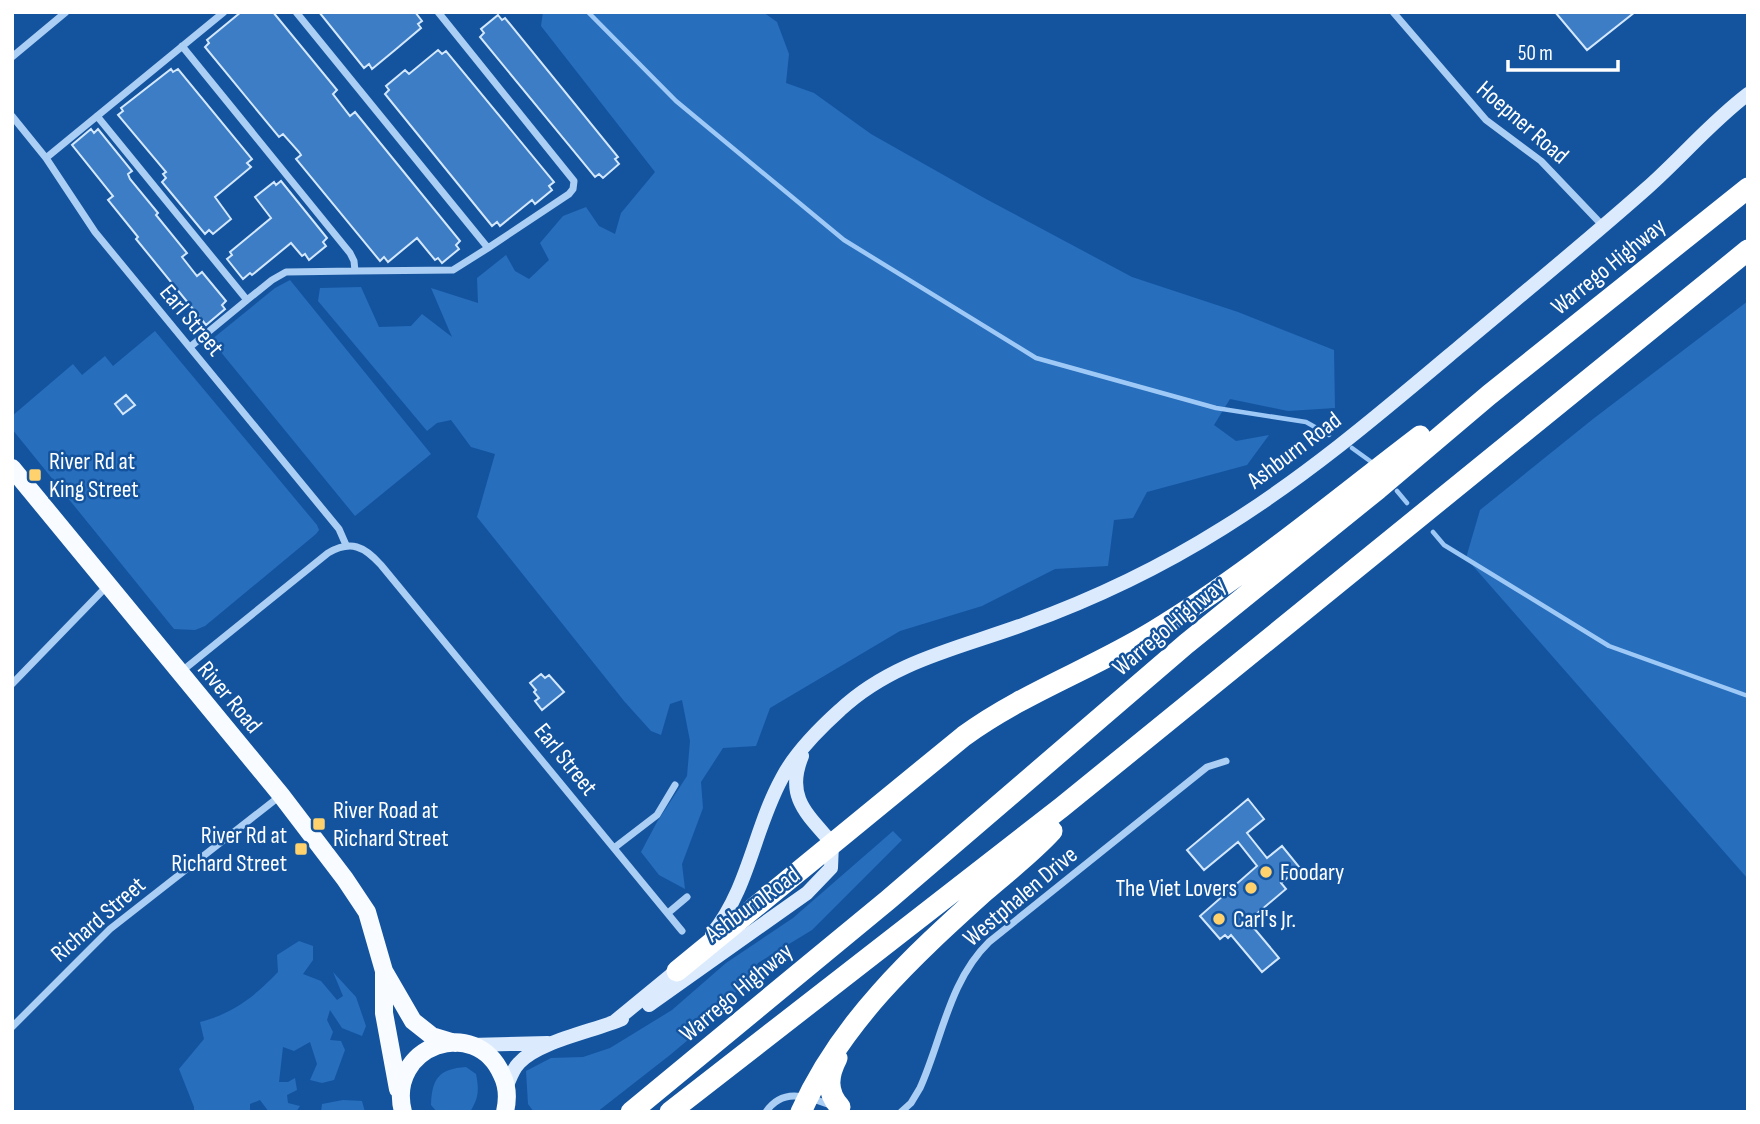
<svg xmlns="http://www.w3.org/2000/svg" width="1760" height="1124" viewBox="0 0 1760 1124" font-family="'Sofia Sans Condensed',sans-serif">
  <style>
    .green { fill: #276ebd }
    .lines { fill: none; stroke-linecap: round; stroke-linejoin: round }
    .stream { stroke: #9ec9f7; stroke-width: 4.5 }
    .building { fill: #3d7dc5; stroke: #d4e8fd; stroke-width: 2 }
    .street { stroke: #abcef4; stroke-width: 7 }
    .secondary { stroke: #dbebfd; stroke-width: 14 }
    .primary { stroke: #f8fbff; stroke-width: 18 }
    .highway { stroke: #fff; stroke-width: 21 }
    .poi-dot { fill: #ffd26e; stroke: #14549f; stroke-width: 2.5 }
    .labels { text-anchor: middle; stroke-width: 5; stroke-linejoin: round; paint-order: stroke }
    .street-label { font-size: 24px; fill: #fff; stroke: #14549f }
    .poi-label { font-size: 24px; fill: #fff; stroke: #14549f; text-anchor: start }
  </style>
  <rect width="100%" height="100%" fill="#14549f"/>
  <path class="green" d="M 543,12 L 763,12 L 777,22 L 789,54 L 786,83 L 814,93 L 871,134 L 986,199 L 1132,277 L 1238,312 L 1334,350 L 1335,408 L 1288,411 L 1230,399 L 1214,425 L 1236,441 L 1269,435 L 1247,465 L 1147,492 L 1133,518 L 1114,520 L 1108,566 L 1055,569 L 982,606 L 900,631 L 770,708 L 756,746 L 723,748 L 701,782 L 703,808 L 682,864 L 685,889 L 659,875 L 641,852 L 657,822 L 687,776 L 690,741 L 682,700 L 670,704 L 661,735 L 651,731 L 624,701 L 477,517 L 495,454 L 471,447 L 451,420 L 437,423 L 427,431 L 318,301 L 320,288 L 361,287 L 379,327 L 411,326 L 422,314 L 452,337 L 431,288 L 478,303 L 477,278 L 506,255 L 515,271 L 529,279 L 549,260 L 540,243 L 563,216 L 586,207 L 599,226 L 615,234 L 621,213 L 655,172 L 541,26 Z
    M 290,280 L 431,454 L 355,516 L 211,340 L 275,288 Z
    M 1748,301 L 1748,879 L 1466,558 L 1480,510 L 1593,419 Z
    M 155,331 L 317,525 L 319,530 L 316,534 L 205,626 L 195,630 L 174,629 L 12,429 L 12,416 L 73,364 L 82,375 L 105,356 L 113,366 Z
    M 893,831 L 902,840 L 812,930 L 758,963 L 719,1014 L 670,1055 L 597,1112 L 534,1112 L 528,1104 L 526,1071 L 551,1058 L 583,1057 L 610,1048 L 672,1010 L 726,963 L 793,918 Z
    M 299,941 L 313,946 L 313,960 L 303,974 L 321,981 L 337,1000 L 343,996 L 333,972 L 356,997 L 366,1026 L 362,1036 L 342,1028 L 330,1010 L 327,1020 L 333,1032 L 330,1040 L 341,1041 L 345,1050 L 334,1080 L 322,1083 L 310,1080 L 317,1064 L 310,1042 L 294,1051 L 283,1047 L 279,1082 L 288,1082 L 295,1078 L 297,1090 L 287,1095 L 288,1103 L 300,1106 L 296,1112 L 269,1112 L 260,1100 L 250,1104 L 250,1112 L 194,1112 L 194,1107 L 179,1069 L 204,1039 L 200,1022 C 234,1013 254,997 278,972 L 277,955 Z
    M 466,1067 L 476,1074 C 479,1089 479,1098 470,1112 L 437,1112 L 431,1105 C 432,1078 439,1069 466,1067 Z
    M 343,1100 L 362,1101 L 365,1112 L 321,1112 L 322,1104 Z"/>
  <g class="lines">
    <path class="stream" d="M 588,12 L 676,101 L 844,240 L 1036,358 L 1216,408 L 1306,422 L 1329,435
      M 1352,448 L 1370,461
      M 1397,491 L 1407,503
      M 1433,532 L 1444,545 L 1609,646 L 1748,696"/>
  </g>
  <path class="building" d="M 241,12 L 273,12 L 337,90 L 333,94 L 350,116 L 355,112 L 460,241 L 456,245 L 459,249 L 442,263 L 438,258 L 435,260 L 417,238 L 388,262 L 384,257 L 380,261 L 296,159 L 301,155 L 299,152 L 283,134 L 279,137 L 205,47 L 209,43 L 207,40 Z
    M 319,12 L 415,12 L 422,21 L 418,24 L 421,28 L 395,50 L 372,69 L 369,64 L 364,68 Z
    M 1555,12 L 1635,12 L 1587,50 Z
    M 498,15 L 502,20 L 505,18 L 618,157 L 615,159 L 619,164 L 603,178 L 599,174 L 595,177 L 480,37 L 484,33 L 481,29 Z
    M 438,50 L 442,54 L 446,51 L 554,182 L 549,186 L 552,190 L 535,204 L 532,200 L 500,226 L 497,222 L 492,226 L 385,94 L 389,90 L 386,86 L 405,70 L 409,74 Z
    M 171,69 L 173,72 L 178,69 L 252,159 L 247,163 L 251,167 L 215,197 L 231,219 L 213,234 L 209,230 L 205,234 L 162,182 L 166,178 L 163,174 L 166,172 L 118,115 L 123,111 L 121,108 Z
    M 91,129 L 94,133 L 98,129 L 132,171 L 128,174 L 130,179 L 158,213 L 156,215 L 187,253 L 182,257 L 197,276 L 202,272 L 226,301 L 222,305 L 225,309 L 206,325 L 136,239 L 138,237 L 108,200 L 113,196 L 72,145 Z
    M 281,181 L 327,238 L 323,242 L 326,246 L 309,260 L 305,254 L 302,256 L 291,243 L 252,275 L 250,273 L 243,279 L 227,259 L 232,255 L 230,252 L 271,218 L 255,197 L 274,182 L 276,185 Z
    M 126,395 L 135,405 L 123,414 L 115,404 Z
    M 541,674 L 545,678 L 549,675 L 564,692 L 542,710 L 535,701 L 539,698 L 534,692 L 536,690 L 530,683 Z
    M 1248,799 L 1264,819 L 1247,833 L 1267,858 L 1282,846 L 1300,868 L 1281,883 L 1286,889 L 1248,921 L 1279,958 L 1262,972 L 1231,935 L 1228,938 L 1225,935 L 1220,939 L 1200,916 L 1257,866 L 1238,842 L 1204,870 L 1187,850 Z"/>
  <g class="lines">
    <path class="street" d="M 296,12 L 488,248 L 569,194 L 573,189 L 574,181 L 438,12
      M 1393,12 L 1486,120 L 1541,161 L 1603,226
      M 182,46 L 350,253 L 354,261 L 355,271 L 453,270 L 488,248
      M 12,57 L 66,12
      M 12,116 L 46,158 L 95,232 L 339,529 L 346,545
      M 97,116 L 247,300 L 272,280 L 286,272 L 355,271
      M 46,158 L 224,12
      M 190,347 L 247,300
      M 182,671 L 328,553 C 351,540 364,546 381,565 L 682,931
      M 12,684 L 108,585
      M 614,848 L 657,815 L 675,785
      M 668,913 L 687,897
      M 12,1027 L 110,929 L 280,796
      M 766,1112 C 783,1087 807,1097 831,1105
      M 901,1112 L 911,1103 L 920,1088 C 942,1039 949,981 989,942 L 1207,767 L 1226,761"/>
    <path class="secondary" d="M 712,934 C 749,888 754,829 782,778 C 794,755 820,728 840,710 C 892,661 960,648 1025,624 C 1094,599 1161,567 1223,528 C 1307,476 1382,412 1458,348 C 1521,295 1585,243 1647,188 C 1682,157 1711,122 1748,94
      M 649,1005 L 807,893 L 831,868 L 832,843 C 807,814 785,797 802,756
      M 614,1022 L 681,967
      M 470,1045 L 548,1043
      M 506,1088 C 510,1079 512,1070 519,1063 C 537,1042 594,1031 622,1019"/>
    <path class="primary" d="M 12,468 L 281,795 L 345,879 L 367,912 L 384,971 L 413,1021 L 432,1036 L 455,1043
      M 384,971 L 384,1013 L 398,1089
      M 403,1112 C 386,1046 476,1014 502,1075 C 508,1087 508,1099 505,1112"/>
    <path class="highway" d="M 677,971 L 964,736 C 1023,693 1092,669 1154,631 C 1248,574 1332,503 1420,436
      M 837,1058 C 828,1075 826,1092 840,1107
      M 631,1112 L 888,900 L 1186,644 L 1378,489 L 1489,395 L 1748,188
      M 670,1112 L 1062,807 L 1748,250
      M 801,1112 C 841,1022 912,957 984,892 C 1007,872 1032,853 1052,831"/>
  </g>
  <g class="poi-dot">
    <rect x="28" y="468" width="14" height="14" rx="3.5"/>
    <rect x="312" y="817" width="14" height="14" rx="3.5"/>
    <rect x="294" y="842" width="14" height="14" rx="3.5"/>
    <circle cx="1266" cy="872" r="7"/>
    <circle cx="1251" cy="888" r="7"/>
    <circle cx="1219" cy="919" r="7"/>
  </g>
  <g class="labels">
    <g class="street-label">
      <text transform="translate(1523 122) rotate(41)" y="8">Hoepner Road</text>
      <text transform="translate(1608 266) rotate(-39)" y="8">Warrego Highway</text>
      <text transform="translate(192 320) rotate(50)" y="8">Earl Street</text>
      <text transform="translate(1294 450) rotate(-37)" y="8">Ashburn Road</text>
      <text transform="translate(1169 626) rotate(-40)" y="8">Warrego Highway</text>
      <text transform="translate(230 697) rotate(50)" y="8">River Road</text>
      <text transform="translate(566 759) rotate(51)" y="8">Earl Street</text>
      <text transform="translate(1020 896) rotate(-40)" y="8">Westphalen Drive</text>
      <text transform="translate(752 904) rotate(-36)" y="8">Ashburn Road</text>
      <text transform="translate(98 919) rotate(-41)" y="8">Richard Street</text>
      <text transform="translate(736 992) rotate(-40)" y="8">Warrego Highway</text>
    </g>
    <g class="poi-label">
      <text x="49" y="469">River Rd at<tspan x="49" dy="28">King Street</tspan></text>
      <text x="333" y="818">River Road at<tspan x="333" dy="28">Richard Street</tspan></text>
      <text x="287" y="843" text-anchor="end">River Rd at<tspan x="287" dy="28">Richard Street</tspan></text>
      <text x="1280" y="880">Foodary</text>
      <text x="1237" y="896" text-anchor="end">The Viet Lovers</text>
      <text x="1233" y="927">Carl's Jr.</text>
    </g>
  </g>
  <rect width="1760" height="1124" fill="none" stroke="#ffffff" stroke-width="28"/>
  <path d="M1508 60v10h110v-10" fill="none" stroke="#ffffff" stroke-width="3.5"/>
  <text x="1518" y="60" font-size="21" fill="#ffffff" stroke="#14549f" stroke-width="5" paint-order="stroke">50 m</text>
</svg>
